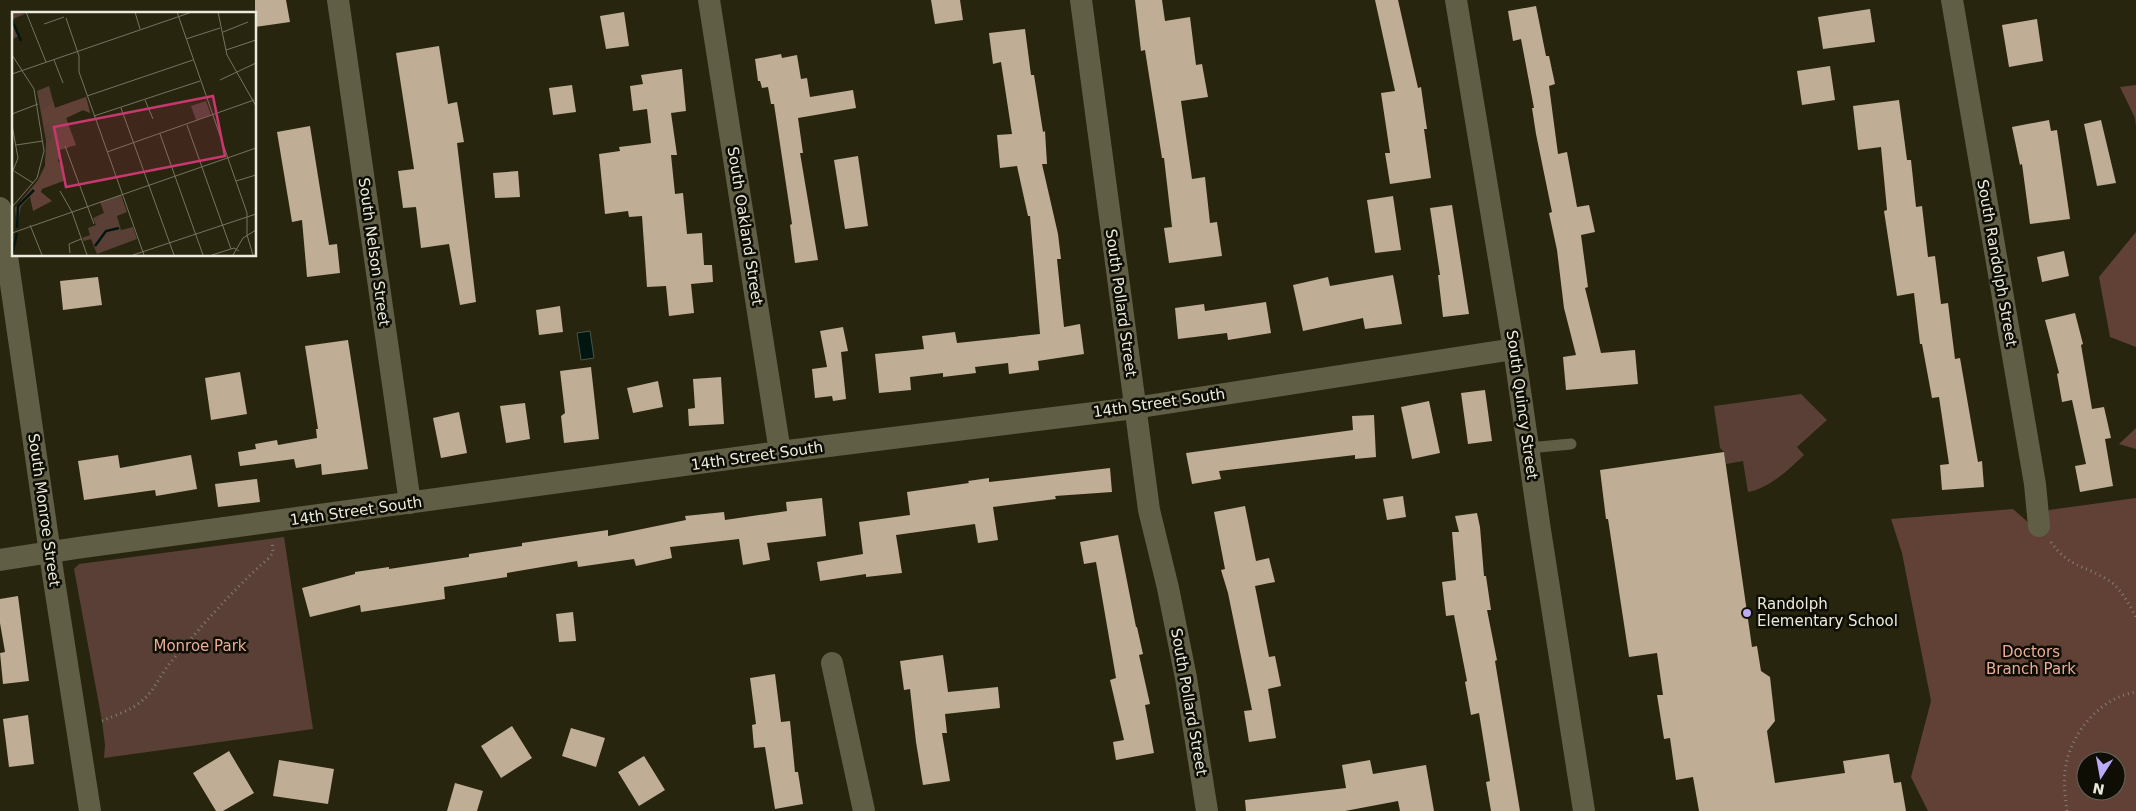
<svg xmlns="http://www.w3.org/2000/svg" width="2136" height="811" viewBox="0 0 2136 811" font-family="'DejaVu Sans',sans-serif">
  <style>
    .green { fill: #5a3f37 }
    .forest { fill: #614036; fill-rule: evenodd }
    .water { fill: #00160f; stroke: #46564c }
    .building { fill: #c0ad96 }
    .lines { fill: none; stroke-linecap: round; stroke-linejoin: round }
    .path { stroke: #83816e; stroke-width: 3; stroke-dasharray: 1 4; stroke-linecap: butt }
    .service { stroke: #605e45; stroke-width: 11 }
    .minor { stroke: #605e45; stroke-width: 22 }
    .poi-dot { fill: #bbaaf6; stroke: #0e0e05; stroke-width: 2 }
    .labels { text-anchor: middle; stroke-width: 5; stroke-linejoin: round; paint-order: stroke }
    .street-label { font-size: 15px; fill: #ebeadc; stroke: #0e0e05 }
    .poi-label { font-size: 15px; fill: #ebeadc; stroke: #0e0e05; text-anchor: start }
    .park-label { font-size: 15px; fill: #edad9a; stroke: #0e0e05 }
    .inset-river { fill: none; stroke: #00160f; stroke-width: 2.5 }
    .inset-road { fill: none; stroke: #757460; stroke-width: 1 }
    .view { fill: #c8386e; fill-opacity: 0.15; stroke: #c8386e; stroke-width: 2.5 }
    .inset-edge { fill: none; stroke: #ebeadc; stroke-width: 2.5 }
  </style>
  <rect width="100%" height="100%" fill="#27250e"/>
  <path class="green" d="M 1801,394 L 1827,420 L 1797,447 L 1804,455 C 1788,470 1770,488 1748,492 L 1743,461 L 1726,464 L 1724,452 L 1720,448 L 1714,406 Z
    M 284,537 L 313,729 L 104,758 L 105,745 L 102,721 L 74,569 L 79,564 Z"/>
  <path class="forest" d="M 2136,85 L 2136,127 L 2135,118 L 2120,87 Z
    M 2136,232 L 2136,347 L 2110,337 L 2099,277 Z
    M 2136,428 L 2136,449 L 2119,444 Z
    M 2136,498 L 2136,811 L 1928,811 L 1911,777 L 1931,701 L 1902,553 L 1891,519 L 2013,509 L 2039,532 L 2049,510 ZM 2086,761 L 2116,761 L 2116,791 L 2086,791 Z"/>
  <path class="water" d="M 590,331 L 594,358 L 581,360 L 577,333 Z"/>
  <path class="building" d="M 255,0 L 286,0 L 290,22 L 255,27 Z
    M 931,0 L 960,0 L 963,20 L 935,24 Z
    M 1135,0 L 1162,0 L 1165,21 L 1190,17 L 1196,65 L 1202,64 L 1208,97 L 1181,101 L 1192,179 L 1205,177 L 1210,223 L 1217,222 L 1222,256 L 1169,263 L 1164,228 L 1172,227 L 1164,158 L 1162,158 L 1145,50 L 1141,51 Z
    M 1375,0 L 1398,0 L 1418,88 L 1421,87 L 1427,129 L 1424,129 L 1431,178 L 1390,184 L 1385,153 L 1390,153 L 1381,93 L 1395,91 Z
    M 1536,6 L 1546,56 L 1549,56 L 1555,84 L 1549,86 L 1558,154 L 1567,152 L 1577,207 L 1589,205 L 1595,232 L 1581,235 L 1588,287 L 1585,288 L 1601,353 L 1635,350 L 1638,384 L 1566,390 L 1563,357 L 1576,355 L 1564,308 L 1557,250 L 1549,213 L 1552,212 L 1536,134 L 1532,108 L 1534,108 L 1521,39 L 1513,41 L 1508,11 Z
    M 1870,9 L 1875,42 L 1823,49 L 1818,17 Z
    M 624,12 L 629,46 L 606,49 L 600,16 Z
    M 2037,19 L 2043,61 L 2009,67 L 2002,25 Z
    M 1025,29 L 1031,75 L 1034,75 L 1043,132 L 1045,131 L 1047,164 L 1042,164 L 1058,234 L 1061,259 L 1057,259 L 1064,327 L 1080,324 L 1084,354 L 1038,361 L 1039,370 L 1009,374 L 1008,363 L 975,367 L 976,373 L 943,377 L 943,373 L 910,377 L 911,390 L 879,393 L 875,354 L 924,349 L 922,336 L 955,332 L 957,343 L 1040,334 L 1030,216 L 1028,216 L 1017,166 L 1000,168 L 997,135 L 1012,134 L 1001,62 L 993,64 L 989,33 Z
    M 439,46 L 448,104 L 457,102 L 464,142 L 457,143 L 476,302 L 460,305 L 449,244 L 421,248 L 416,207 L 403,208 L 398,171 L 414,169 L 396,53 Z
    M 781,54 L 782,58 L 797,55 L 801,79 L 807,78 L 810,97 L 853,90 L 856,108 L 798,118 L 803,153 L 800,153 L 818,260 L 795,263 L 790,225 L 792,224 L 774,104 L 771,104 L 768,87 L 762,88 L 760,81 L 758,81 L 755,59 Z
    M 1830,66 L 1835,100 L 1802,105 L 1797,71 Z
    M 682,69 L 686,111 L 671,113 L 677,155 L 671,155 L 675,194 L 683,193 L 687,234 L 702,233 L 704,265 L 712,265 L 713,282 L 691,284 L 694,313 L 669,316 L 666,286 L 647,287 L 642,216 L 629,217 L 628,211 L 605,214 L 599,154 L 620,151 L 619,147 L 651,143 L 647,109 L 633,111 L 630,86 L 643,84 L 641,75 Z
    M 572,85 L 576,112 L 553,115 L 549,88 Z
    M 1899,100 L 1907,160 L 1911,160 L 1916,207 L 1922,206 L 1928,257 L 1935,256 L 1941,304 L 1948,303 L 1955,359 L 1960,358 L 1978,462 L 1982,461 L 1984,487 L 1942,490 L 1940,465 L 1949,464 L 1939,397 L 1932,398 L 1922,344 L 1920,344 L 1914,293 L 1897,296 L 1884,211 L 1887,210 L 1881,147 L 1858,150 L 1853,106 Z
    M 2049,120 L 2051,131 L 2057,130 L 2070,219 L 2030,224 L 2022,164 L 2020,165 L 2012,127 Z
    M 2101,120 L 2116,183 L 2097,186 L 2084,124 Z
    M 310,126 L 329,245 L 337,244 L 340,273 L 307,277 L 302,220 L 292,222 L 277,132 Z
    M 858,156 L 868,226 L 845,229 L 834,160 Z
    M 518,171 L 520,197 L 495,198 L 493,173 Z
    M 1393,196 L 1401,250 L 1375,253 L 1367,200 Z
    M 1452,205 L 1469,314 L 1443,317 L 1438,275 L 1440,275 L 1430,208 Z
    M 2064,251 L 2069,276 L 2042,282 L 2037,257 Z
    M 1393,275 L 1402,324 L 1365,329 L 1363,318 L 1303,331 L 1293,285 L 1328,277 L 1330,286 Z
    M 98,277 L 102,305 L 63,310 L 60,281 Z
    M 1266,302 L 1271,333 L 1228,340 L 1227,333 L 1178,339 L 1175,308 L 1204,304 L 1205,311 Z
    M 560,306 L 563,332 L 539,335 L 536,310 Z
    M 2075,313 L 2083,344 L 2081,345 L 2092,409 L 2104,407 L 2111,438 L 2105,439 L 2113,486 L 2080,492 L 2075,466 L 2086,464 L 2072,400 L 2062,402 L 2057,374 L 2059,373 L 2045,320 Z
    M 843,327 L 848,351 L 841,352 L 846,399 L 833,401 L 832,396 L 815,398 L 812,369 L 827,367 L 820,331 Z
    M 348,340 L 368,469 L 322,475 L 321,464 L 296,468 L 294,459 L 240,466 L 238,452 L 256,449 L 255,444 L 277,440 L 278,445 L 317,438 L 316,429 L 318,429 L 305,346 Z
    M 591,367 L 599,439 L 564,443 L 561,416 L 565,413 L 560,371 Z
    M 240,372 L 247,414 L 211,420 L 205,378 Z
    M 721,377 L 724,424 L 689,426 L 688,409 L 695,408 L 693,379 Z
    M 658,381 L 663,407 L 633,413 L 627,388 Z
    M 1485,390 L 1492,441 L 1468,444 L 1461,393 Z
    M 1429,401 L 1440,453 L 1412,459 L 1401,407 Z
    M 525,403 L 530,439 L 506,443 L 500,406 Z
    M 459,412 L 467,453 L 441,458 L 433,418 Z
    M 1374,415 L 1376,457 L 1355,459 L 1355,455 L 1219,471 L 1221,479 L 1192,484 L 1186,453 L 1353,430 L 1352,416 Z
    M 1724,452 L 1752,647 L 1757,646 L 1761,671 L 1770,677 L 1775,721 L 1767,731 L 1775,783 L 1845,773 L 1843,761 L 1889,754 L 1894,783 L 1901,782 L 1906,811 L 1699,811 L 1693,777 L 1676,780 L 1670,738 L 1664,739 L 1657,695 L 1663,695 L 1657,653 L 1629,657 L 1608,519 L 1606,519 L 1600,470 Z
    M 118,455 L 120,468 L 191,455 L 197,489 L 156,496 L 155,490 L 84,500 L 78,461 Z
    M 1110,468 L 1112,492 L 1055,496 L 1056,499 L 993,507 L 998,540 L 978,543 L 975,524 L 896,535 L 902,573 L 866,577 L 866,574 L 820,581 L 817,562 L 863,554 L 859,522 L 910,515 L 907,492 L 969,483 L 968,481 L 989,478 L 989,482 Z
    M 257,479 L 260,502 L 218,507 L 215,484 Z
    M 1403,496 L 1406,517 L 1387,520 L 1383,499 Z
    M 822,498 L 826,536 L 767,543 L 770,560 L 743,565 L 739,539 L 670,547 L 672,558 L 636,566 L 634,559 L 578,567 L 577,561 L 507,573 L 507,577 L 444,587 L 445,599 L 361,612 L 360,605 L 310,617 L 302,588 L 355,574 L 355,572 L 389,567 L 389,569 L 469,557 L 469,554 L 522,546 L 522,543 L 608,530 L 608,536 L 686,520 L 685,516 L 724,512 L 725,520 L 787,511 L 786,502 Z
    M 1245,506 L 1256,561 L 1269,558 L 1275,582 L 1255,586 L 1269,657 L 1275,656 L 1281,686 L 1268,689 L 1276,738 L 1249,742 L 1244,711 L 1252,710 L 1228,593 L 1221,570 L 1225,569 L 1214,512 Z
    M 1477,513 L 1480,527 L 1484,576 L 1486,576 L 1491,610 L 1487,610 L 1497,660 L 1495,661 L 1520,811 L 1491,811 L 1486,782 L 1490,781 L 1479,713 L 1471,715 L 1465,682 L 1467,681 L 1454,615 L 1446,616 L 1442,582 L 1456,580 L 1452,532 L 1459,532 L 1455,516 Z
    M 1118,535 L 1136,627 L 1137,627 L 1143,654 L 1139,655 L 1150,704 L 1145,705 L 1154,753 L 1116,760 L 1113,742 L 1124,740 L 1110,680 L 1116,678 L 1096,562 L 1084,564 L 1080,542 Z
    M 18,596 L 29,681 L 3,684 L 0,653 L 5,652 L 0,623 L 0,599 Z
    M 573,612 L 576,641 L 559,642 L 556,614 Z
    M 943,655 L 948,692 L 998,687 L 1000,708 L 945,714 L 947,733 L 942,733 L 950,781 L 923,785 L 916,742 L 910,689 L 904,690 L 900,661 Z
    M 775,674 L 781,722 L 790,721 L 795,772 L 798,772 L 803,804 L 775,809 L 765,747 L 754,748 L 752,725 L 756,724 L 750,678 Z
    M 28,715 L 34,764 L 9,767 L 3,719 Z
    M 512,726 L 532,758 L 501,778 L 481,746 Z
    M 571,728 L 605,738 L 596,767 L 562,756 Z
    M 229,751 L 254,793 L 223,811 L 216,811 L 193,773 Z
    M 644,756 L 665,790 L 639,806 L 618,772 Z
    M 279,760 L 334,769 L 328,804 L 273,796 Z
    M 1370,760 L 1373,774 L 1426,765 L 1434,811 L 1400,811 L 1398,801 L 1345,811 L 1246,811 L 1245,800 L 1346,788 L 1342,765 Z
    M 455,783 L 483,791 L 477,811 L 447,811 Z"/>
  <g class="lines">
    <path class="path" d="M 2051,542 C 2068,567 2084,565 2108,580 C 2120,587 2129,604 2136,617
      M 102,721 C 116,715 132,710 143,700 C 154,691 161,674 170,663 C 202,626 233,589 270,557 L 273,552 L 272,541
      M 2067,811 C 2065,796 2063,780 2066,765 C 2072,731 2102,697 2136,692"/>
    <path class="service" d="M 1528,448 L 1571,444"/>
    <path class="minor" d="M 338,0 L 410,503
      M 709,0 L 780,452
      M 1081,0 L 1149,510 L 1168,588 L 1186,678 L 1207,811
      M 1456,0 L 1514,349 L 1540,530 L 1584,811
      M 1952,0 L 2035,484 L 2039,526
      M 0,208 L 53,574 L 90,811
      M 0,560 L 77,548 L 780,452 L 1134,408 L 1514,349
      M 832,663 L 864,811"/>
  </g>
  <circle class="poi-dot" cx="1747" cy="613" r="5"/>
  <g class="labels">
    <g class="street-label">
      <text transform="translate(745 226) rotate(81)" y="5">South Oakland Street</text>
      <text transform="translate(374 252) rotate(82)" y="5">South Nelson Street</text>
      <text transform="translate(1997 263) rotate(80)" y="5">South Randolph Street</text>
      <text transform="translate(1121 303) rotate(82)" y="5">South Pollard Street</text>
      <text transform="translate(1159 403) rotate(-8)" y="5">14th Street South</text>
      <text transform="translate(1522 405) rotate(82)" y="5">South Quincy Street</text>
      <text transform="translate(757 456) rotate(-8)" y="5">14th Street South</text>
      <text transform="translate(44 510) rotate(82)" y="5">South Monroe Street</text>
      <text transform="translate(356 511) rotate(-8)" y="5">14th Street South</text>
      <text transform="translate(1189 702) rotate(80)" y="5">South Pollard Street</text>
    </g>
    <g class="poi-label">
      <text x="1757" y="609">Randolph<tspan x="1757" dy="17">Elementary School</tspan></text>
    </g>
    <g class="park-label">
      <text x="200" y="651">Monroe Park</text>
      <text x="2031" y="657">Doctors<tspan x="2031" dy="17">Branch Park</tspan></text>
    </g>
  </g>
  <g transform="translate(12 12)">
    <rect width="244" height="244" fill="#27250e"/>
    <path d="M 0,0 L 13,2 L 1,7 L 7,24 L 0,27 ZM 37,74 L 43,96 L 74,85 L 78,101 L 71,98 L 54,106 L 63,133 L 55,135 L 54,132 L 39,141 L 26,175 L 7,197 L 3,196 L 23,174 L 33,154 L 34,129 L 25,79 ZM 194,89 L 199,103 L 184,108 L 179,94 ZM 109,183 L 115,200 L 105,204 L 109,218 L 121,215 L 125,227 L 85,242 L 79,227 L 72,229 L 70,226 L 78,223 L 76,216 L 84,213 L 81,206 L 92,201 L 88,190 Z" fill="#5a3f37"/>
    <path d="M 74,85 L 78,101 L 71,98 L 54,106 L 64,133 L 45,139 L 49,142 L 46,149 L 52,154 L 50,159 L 54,168 L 30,177 L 29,180 L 40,189 L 21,199 L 18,185 L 9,193 L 5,216 L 3,196 L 27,167 L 33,154 L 35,132 L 40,125 L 39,117 L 36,118 L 37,109 L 33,117 L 29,99 L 41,90 L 43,96 Z" fill="#614036"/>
    <path class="inset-river" d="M 0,8 L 9,29M 5,216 L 6,194 L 22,178M 83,234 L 94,219 L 107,216M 0,243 L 5,221"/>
    <path class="inset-road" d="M 14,0 L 34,50M 123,0 L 128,17M 165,0 L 235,201 L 235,223 L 241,243M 206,0 L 215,43 L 244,94M 54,6 L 67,44 L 67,60 L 132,243M 32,12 L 52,5M 211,20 L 236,10M 174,27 L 208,16M 214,38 L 244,28M 0,43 L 22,77 L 32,139 L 25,166 L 0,195M 42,48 L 51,71M 0,62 L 180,0M 208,68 L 244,51M 75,84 L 181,48M 133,88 L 141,107M 109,96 L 162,243M 0,102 L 26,92M 82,104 L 188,69M 0,113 L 6,146 L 0,161M 175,113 L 219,237M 148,122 L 191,243M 4,133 L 31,129M 53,134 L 82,212M 95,140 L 242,88M 2,159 L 21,171M 224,169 L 244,163M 48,179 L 60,200 L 75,243M 18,213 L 30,243M 0,221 L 244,136M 58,241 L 57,232 L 69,227M 121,243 L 244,202M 200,243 L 222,236 L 227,239M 221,243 L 231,226 L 244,218"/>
    <path class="view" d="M 201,84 L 213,144 L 54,175 L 42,115 Z"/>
    <rect width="244" height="244" class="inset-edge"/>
  </g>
  <g transform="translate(2101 776) rotate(191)"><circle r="24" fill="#0e0e05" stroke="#66665b"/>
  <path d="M0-4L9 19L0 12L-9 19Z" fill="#bbaaf6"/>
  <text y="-8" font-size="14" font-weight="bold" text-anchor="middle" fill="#ebeadc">N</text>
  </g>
</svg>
